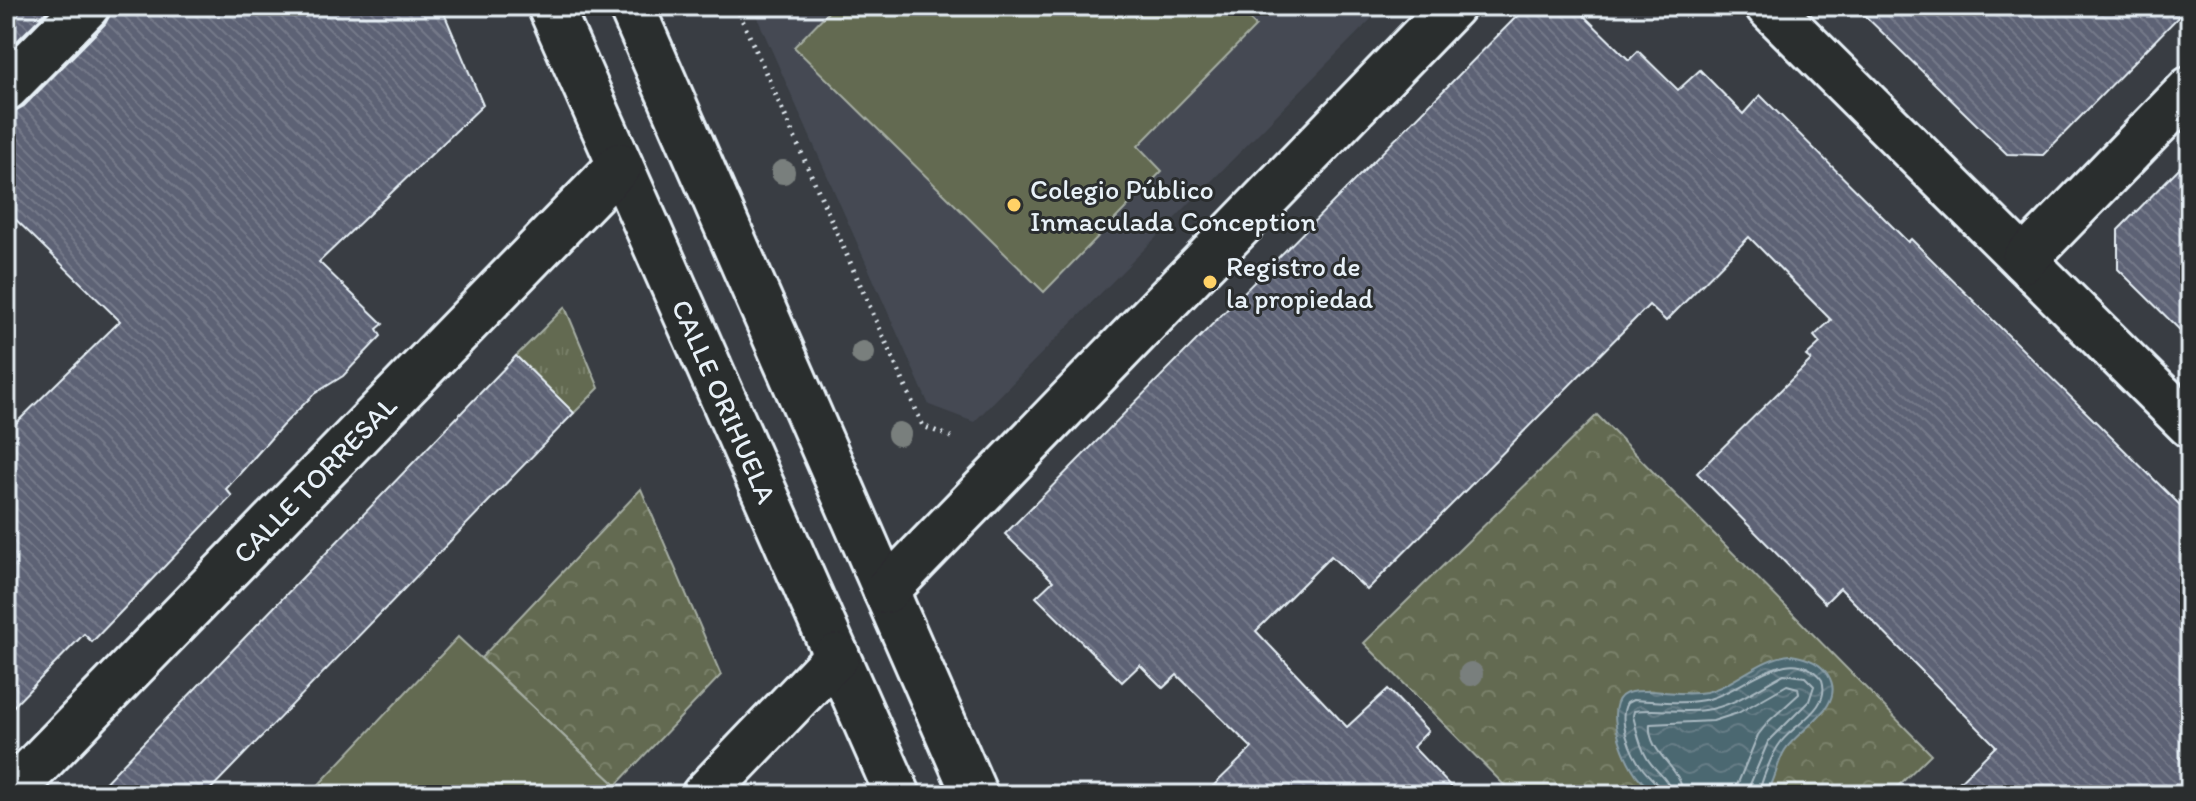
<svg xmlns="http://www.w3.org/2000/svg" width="2196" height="801" viewBox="0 0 2196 801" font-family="Itim,sans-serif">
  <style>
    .built { fill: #444852 }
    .grass { fill: url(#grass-tufts); stroke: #a6aea4; stroke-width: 2 }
    .park { fill: url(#park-crowns); stroke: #a6aea4; stroke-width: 2 }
    .garden { fill: #646b51; stroke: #a6aea4; stroke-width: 2 }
    .water { fill: url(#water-waves); stroke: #8a9ea7; stroke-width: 2 }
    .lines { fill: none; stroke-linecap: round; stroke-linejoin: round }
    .shore { stroke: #aabac2; stroke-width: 2 }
    .building { fill: url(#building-back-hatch); stroke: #e8f1f8; stroke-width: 2 }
    .minor-casing { stroke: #e8f1f8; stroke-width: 50 }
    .path { stroke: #e8f1f8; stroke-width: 5; stroke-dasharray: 2 6; stroke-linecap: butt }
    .minor { stroke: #2a2d2e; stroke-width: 44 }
    .tree { fill: #797f7d }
    .poi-dot { fill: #ffd166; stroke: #2a2d2e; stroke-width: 3 }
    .labels { text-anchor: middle; stroke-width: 6; stroke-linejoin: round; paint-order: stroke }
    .poi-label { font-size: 28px; fill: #e8f1f8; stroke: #2a2d2e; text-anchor: start }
    .street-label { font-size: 28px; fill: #e8f1f8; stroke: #2a2d2e }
  </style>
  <defs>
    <pattern id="grass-tufts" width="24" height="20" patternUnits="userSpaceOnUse" patternTransform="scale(2)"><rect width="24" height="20" fill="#646b51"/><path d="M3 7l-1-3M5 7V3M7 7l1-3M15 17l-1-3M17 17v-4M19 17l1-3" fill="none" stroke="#7a816b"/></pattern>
    <pattern id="park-crowns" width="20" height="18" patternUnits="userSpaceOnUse" patternTransform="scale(2)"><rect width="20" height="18" fill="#646b51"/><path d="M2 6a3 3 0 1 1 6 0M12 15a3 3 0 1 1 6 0" fill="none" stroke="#7a816b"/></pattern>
    <pattern id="water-waves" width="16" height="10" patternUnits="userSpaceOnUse" patternTransform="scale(2)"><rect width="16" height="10" fill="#4c6771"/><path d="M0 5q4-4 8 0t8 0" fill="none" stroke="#667d86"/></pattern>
    <pattern id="building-back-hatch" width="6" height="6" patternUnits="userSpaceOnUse" patternTransform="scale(2)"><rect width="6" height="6" fill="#5d6274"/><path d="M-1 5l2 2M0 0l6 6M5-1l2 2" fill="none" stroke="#747989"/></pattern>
  </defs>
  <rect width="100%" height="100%" fill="#393d43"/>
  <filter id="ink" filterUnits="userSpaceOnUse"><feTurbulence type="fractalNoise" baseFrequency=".0125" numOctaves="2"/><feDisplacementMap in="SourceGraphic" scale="16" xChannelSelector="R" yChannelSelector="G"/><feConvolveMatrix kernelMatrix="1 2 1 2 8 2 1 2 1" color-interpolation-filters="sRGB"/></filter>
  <g filter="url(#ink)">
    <path class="built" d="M 752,6 L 1384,6 L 974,422 L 929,405 Z"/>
    <path class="grass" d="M 565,307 L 599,388 L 574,413 L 516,356 Z"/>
    <path class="park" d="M 1597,415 L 1931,754 L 1889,795 L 1514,795 L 1364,643 Z
      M 641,489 L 721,675 L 616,785 L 481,658 Z"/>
    <path class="garden" d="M 834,6 L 1235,6 L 1256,26 L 1138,146 L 1162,171 L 1044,292 L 794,47 Z
      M 458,637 L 616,785 L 606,795 L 309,795 Z"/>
    <path class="water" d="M 1791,655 C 1805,657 1820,662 1828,675 C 1848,706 1798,729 1785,750 C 1776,764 1776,783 1764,795 L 1658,795 C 1648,788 1638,779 1632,768 C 1622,752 1600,697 1631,692 C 1655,688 1681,697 1706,692 C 1736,685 1760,657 1791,655 Z"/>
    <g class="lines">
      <path class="shore" d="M 1661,795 C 1660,784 1650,778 1643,769 C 1631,754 1617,720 1627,703 L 1633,700 C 1658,701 1685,705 1709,699 C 1745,690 1791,639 1822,680 C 1831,708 1796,723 1781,742 C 1773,752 1760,783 1759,795
        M 1671,795 C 1670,778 1655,772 1647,758 C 1639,745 1637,730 1633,716 L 1634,711 C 1657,708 1681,713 1704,710 C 1733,707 1759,687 1784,674 L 1805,677 L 1814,686 L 1809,701 L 1768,742 L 1749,787 L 1748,795
        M 1683,795 C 1682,766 1647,754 1650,724 L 1713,721 L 1738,713 L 1787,685 L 1798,688 L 1799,694 L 1769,721 L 1758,735 L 1738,783 L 1736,795"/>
    </g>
    <path class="building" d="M 6,6 L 52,6 L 6,52 Z
      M 111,6 L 441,6 L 483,105 L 319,262 L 383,324 L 377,329 L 381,336 L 343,376 L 314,394 L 282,426 L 226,489 L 232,496 L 92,642 L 84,634 L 6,714 L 6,433 L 120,321 L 6,210 L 6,112 L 13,112 L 24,106 L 105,24 L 111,13 Z
      M 1527,6 L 1574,6 L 1629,60 L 1638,51 L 1678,90 L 1700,70 L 1743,114 L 1760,95 L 1908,242 L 1911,239 L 2190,515 L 2190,795 L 1946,795 L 1996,746 L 1840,588 L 1825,603 L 1697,473 L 1811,360 L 1806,356 L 1820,343 L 1814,336 L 1831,320 L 1749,237 L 1666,321 L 1649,305 L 1367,590 L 1331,556 L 1256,631 L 1347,727 L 1388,689 L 1428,731 L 1413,747 L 1459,795 L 1204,795 L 1252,748 L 1177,675 L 1163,688 L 1140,665 L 1122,682 L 1036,597 L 1053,581 L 1005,534 Z
      M 1855,6 L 2189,6 L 2043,155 L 2007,154 Z
      M 2190,157 L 2190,340 L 2118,269 L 2118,230 Z
      M 516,356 L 574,413 L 205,795 L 93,795 Z"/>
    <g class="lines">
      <g class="minor-casing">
        <g id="minor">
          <path id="s1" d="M 550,6 L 898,795"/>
          <path d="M 631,6 L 975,795"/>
          <path d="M 1768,6 L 2190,425"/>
          <path d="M 6,88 L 87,6"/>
          <path d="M 2024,260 L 2190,89"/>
          <path d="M 886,591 L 1452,6"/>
          <path id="s2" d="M 8,795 L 620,165"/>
          <path d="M 704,795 L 837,656"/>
        </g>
      </g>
      <path class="path" d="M 736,6 L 923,426 L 956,439"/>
      <use href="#minor" class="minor"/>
    </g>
    <g class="tree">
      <circle cx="783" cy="172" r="12"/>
      <circle cx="863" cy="353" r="12"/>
      <circle cx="899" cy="434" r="12"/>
      <circle cx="1471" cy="674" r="12"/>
    </g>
  </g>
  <g class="poi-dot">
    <circle cx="1014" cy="205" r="8"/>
    <circle cx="1210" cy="282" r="8"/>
  </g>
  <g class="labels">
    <g class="poi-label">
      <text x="1030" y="199">Colegio Público<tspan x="1030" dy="32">Inmaculada Conception</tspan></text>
      <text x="1226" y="276">Registro de<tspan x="1226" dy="32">la propiedad</tspan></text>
    </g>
    <g class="street-label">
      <text dy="10" stroke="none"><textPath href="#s1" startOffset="432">CALLE ORIHUELA</textPath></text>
      <text dy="10" stroke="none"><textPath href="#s2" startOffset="440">CALLE TORRESAL</textPath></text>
    </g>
  </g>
  <rect width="2196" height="801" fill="none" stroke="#2a2d2e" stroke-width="32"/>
  <rect x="16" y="16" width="2164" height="769" fill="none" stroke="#e8f1f8" stroke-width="3" filter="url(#ink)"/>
</svg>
